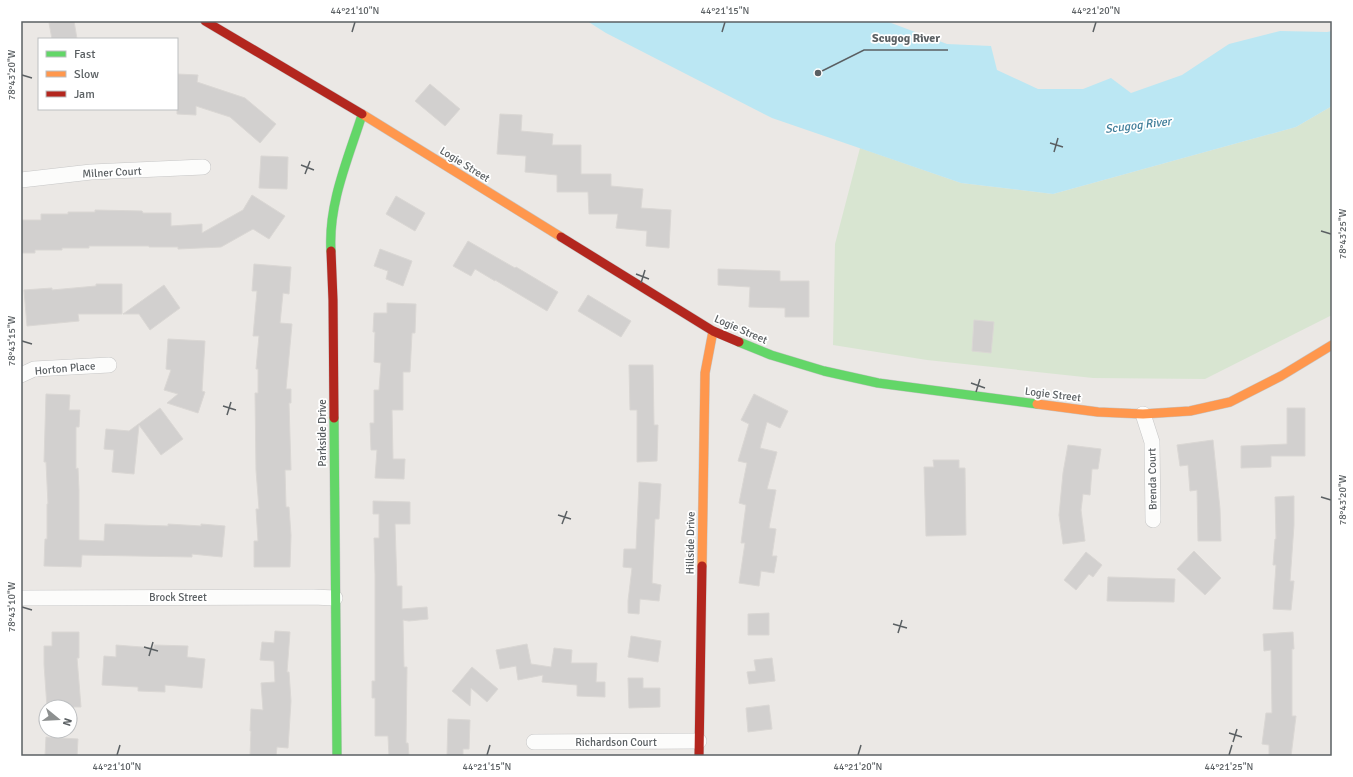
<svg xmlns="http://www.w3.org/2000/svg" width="1353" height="777" viewBox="0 0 1353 777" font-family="Signika,sans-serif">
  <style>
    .green { fill: #d8e5d1 }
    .water { fill: #bbe7f3 }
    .building { fill: #d2d0cf; stroke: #dad7d4 }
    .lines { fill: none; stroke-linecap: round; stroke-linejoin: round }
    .street-casing { stroke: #c7c7c7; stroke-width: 16 }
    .fast-casing { stroke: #c6c6c6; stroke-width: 10 }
    .slow-casing { stroke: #c6c6c6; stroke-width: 10 }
    .jam-casing { stroke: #c6c6c6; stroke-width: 10 }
    .street { stroke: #fcfcfb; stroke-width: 15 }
    .fast { stroke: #63d668; stroke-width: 9 }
    .slow { stroke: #ff974d; stroke-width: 9 }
    .jam { stroke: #b3261e; stroke-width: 9 }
    .ticks { fill: none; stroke: #5b6063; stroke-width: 1.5 }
    .labels { text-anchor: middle; stroke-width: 3.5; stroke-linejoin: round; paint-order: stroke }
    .street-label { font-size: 11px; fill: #5b6063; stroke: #fff }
    .water-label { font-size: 12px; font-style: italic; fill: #3f7d99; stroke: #fff }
    .leader { fill: none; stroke: #5b6063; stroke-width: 1.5 }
    .callout-dot { fill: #5b6063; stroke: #fff; stroke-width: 1.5 }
    .callout-label { font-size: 12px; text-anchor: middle; font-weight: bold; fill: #5b6063; stroke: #fff; stroke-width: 3.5; stroke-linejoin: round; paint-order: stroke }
    .neatline { fill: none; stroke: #5b6063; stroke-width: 1.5 }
    .ticks-label { font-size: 10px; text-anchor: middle; fill: #5b6063 }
  </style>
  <rect width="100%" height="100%" fill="#ebe8e5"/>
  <path class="green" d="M 1332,106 L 1332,315 L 1205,379 L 1093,378 L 927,360 L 833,345 L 835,244 L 860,148 L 961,183 L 1053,194 L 1296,127 Z"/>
  <path class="water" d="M 587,21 L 886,21 L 947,44 L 991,46 L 997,70 L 1038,89 L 1083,89 L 1111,78 L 1131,93 L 1182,75 L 1229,44 L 1280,31 L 1327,32 L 1332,31 L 1332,106 L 1296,127 L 1053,194 L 961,183 L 772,118 L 606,33 Z"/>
  <path class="building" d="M 62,21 L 74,21 L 77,39 L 52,39 L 49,23 Z
    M 177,74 L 198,75 L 197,82 L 245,98 L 276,124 L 260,143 L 230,117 L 196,106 L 196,115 L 177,114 Z
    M 430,84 L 460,109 L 445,126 L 415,101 Z
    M 500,114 L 522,115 L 521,131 L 553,134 L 552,145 L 581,145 L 581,174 L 611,174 L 611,186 L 643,189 L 641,208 L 671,210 L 669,248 L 646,246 L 647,231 L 616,228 L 618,214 L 589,214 L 588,192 L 557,192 L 557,175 L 525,172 L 526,156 L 497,154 Z
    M 261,156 L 288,157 L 287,189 L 259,188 Z
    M 252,195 L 285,216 L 269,239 L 253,229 L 221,247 L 178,249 L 178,247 L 149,247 L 149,246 L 89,246 L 89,248 L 62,248 L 62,250 L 35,250 L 35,253 L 21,253 L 21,220 L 41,220 L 41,214 L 68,214 L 68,212 L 95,212 L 95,210 L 142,211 L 143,213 L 171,213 L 171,226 L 202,224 L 202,233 L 243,210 Z
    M 396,196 L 425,213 L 415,231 L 386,214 Z
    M 468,241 L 515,268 L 516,267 L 558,292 L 547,311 L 495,280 L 495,281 L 475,269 L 471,276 L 453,266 Z
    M 380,249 L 412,261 L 403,286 L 386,279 L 388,271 L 374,266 Z
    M 254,264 L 291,267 L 289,294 L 283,293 L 280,323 L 292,324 L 286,389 L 291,389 L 291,403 L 289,403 L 291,470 L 285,470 L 286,507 L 289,507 L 291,535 L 290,567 L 254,567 L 254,541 L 258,541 L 256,509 L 259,509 L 256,470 L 255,393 L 258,393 L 258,369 L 256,369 L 259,336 L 253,336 L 257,291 L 252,291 Z
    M 718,269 L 780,271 L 780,281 L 809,281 L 809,317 L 785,317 L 785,308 L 749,307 L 750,287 L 718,285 Z
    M 96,284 L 122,284 L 122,314 L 78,314 L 79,321 L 27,326 L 24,290 L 52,288 L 52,290 L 96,286 Z
    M 164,285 L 180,308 L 150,330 L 139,314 L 123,314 Z
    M 588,295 L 631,321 L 621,337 L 578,311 Z
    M 387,303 L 416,304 L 415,333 L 412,333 L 410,372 L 403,372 L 403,410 L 392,410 L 393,459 L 405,459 L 404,479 L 375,478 L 377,450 L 371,450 L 370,423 L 374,423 L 374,390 L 379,390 L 381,363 L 374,362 L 375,332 L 373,332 L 374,313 L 387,313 Z
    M 974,320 L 994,322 L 991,353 L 972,351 Z
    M 168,339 L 205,341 L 202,391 L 205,392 L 198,413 L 167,403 L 178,394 L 164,390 L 171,370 L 166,369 Z
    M 629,365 L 653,365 L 654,425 L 658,425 L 657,461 L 637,462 L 637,410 L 630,410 Z
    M 46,394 L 70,395 L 69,410 L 80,410 L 79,427 L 76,427 L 76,469 L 78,468 L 79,491 L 79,540 L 104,541 L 105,524 L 168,526 L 168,524 L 201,526 L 201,524 L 225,526 L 222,557 L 192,554 L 192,557 L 82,555 L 81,567 L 44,566 L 45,539 L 47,539 L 47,504 L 48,504 L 46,462 L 44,462 Z
    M 754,394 L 788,411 L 780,428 L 767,422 L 760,448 L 777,452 L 767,489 L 776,490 L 769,528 L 776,529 L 772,556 L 777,556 L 774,573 L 761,571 L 759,586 L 739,583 L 745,543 L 741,543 L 746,505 L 739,503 L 747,463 L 738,461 L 749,424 L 741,420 Z
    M 160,408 L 183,439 L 161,455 L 139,425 L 134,474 L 112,472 L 114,450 L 104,449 L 106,429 L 129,431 Z
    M 1287,408 L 1305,408 L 1305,456 L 1271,456 L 1271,467 L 1241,468 L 1241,446 L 1287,444 Z
    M 1213,440 L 1220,509 L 1221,541 L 1198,541 L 1197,490 L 1190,491 L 1188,465 L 1180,466 L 1177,445 Z
    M 1068,445 L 1101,449 L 1098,469 L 1092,469 L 1090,495 L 1083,494 L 1081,510 L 1085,541 L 1063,544 L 1059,515 L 1063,473 Z
    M 933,460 L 959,460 L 959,468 L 965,468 L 966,535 L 926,536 L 924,467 L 934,467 Z
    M 639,482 L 661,484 L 659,519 L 655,519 L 652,583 L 661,585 L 659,601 L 640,599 L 639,614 L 628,613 L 628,601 L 632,568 L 623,567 L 624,549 L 636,549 Z
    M 1294,496 L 1294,525 L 1290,581 L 1294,581 L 1291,610 L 1273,609 L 1276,565 L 1273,565 L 1275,539 L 1276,539 L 1275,497 Z
    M 373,501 L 410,502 L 410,524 L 395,524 L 397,586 L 402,586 L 402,609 L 427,607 L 428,619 L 409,621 L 403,620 L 404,667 L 407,667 L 406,743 L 408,743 L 409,756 L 389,756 L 388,736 L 375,736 L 375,698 L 372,698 L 372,681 L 375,681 L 375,574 L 374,538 L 379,538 L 379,514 L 373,514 Z
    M 1194,551 L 1221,578 L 1205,595 L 1177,569 Z
    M 1086,552 L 1102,565 L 1093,577 L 1089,574 L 1076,590 L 1064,580 Z
    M 1108,577 L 1175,579 L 1174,602 L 1107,601 Z
    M 769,613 L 769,635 L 748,635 L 748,614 Z
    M 275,631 L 290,632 L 287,672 L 289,672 L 291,701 L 288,748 L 277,747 L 276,756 L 250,756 L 251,731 L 250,731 L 251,709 L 263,710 L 261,683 L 275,682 L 274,661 L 260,660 L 262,642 L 274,643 Z
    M 52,632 L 79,632 L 79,658 L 77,658 L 81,707 L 47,707 L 44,664 L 44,646 L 52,646 Z
    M 1293,632 L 1294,649 L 1292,649 L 1292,716 L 1296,716 L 1291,756 L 1269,756 L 1269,745 L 1262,744 L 1266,713 L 1272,713 L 1271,650 L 1264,651 L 1263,634 Z
    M 631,636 L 661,641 L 658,662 L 628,657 Z
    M 527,644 L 531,664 L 551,667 L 554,648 L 572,650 L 571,663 L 597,663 L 596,682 L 605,682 L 605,697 L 577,696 L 577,685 L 542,682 L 543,675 L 518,680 L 516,666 L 500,669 L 496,650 Z
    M 116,645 L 154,648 L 154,645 L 188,646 L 187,657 L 205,659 L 202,688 L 165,685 L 165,692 L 138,691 L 138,687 L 102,685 L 104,656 L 116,657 Z
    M 772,658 L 775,681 L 749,684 L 747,672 L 756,671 L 754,660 Z
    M 472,667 L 498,689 L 487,702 L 471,688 L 470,706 L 452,691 Z
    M 628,678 L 643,678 L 643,688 L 660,688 L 660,707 L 629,708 Z
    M 769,705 L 772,729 L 748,732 L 746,708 Z
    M 448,719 L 470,720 L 469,749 L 463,749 L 463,756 L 447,756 Z
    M 46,737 L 78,739 L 77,756 L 45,756 Z"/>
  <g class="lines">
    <g class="street-casing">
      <path id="street" d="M 21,180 L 91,172 L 203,167
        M 21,375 L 34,369 L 109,365
        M 1143,414 L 1152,442 L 1153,520
        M 21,598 L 313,597 L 335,598
        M 534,742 L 699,741"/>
    </g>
    <g class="fast-casing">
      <path id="fast" d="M 331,251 C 328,204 348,159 362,115
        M 739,342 L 771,355 L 824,371 L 878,383 L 1037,404
        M 334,418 L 337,756"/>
    </g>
    <g class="slow-casing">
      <path id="slow" d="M 362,114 L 561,237
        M 1037,404 L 1098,412 L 1143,414 L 1190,411 L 1230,402 L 1281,376 L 1332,345
        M 702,566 L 705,373 L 713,331"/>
    </g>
    <g class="jam-casing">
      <path id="jam" d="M 205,21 L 362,114
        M 561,237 L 713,331 L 739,342
        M 331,251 L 333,300 L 334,418
        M 699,756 L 702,566"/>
    </g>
    <use href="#street" class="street"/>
    <use href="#fast" class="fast"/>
    <use href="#slow" class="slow"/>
    <use href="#jam" class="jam"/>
  </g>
  <path class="ticks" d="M 352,32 L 355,22M 722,32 L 725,22M 1093,32 L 1096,22M 22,75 L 32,78M 1050,143 L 1063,147M 1054,152 L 1058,138M 301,165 L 314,170M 305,174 L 310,161M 1321,231 L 1331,234M 636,274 L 649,279M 641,283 L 645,270M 22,341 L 32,344M 971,383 L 985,388M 976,392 L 980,379M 223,406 L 236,410M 227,415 L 231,402M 1321,497 L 1331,500M 558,515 L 571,519M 562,524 L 567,511M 22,607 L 32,610M 893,624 L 907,628M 898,633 L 902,620M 144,647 L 158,651M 149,656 L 153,642M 1229,733 L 1242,737M 1233,742 L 1237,729M 117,755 L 120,745M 487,755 L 490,745M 858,755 L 861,745M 1229,755 L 1232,745"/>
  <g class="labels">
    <g class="street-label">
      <text transform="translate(465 164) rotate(32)" y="4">Logie Street</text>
      <text transform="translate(112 172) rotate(-3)" y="4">Milner Court</text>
      <text transform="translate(741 329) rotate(24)" y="4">Logie Street</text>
      <text transform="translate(65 368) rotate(-5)" y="4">Horton Place</text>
      <text transform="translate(1053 394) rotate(7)" y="4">Logie Street</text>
      <text transform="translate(322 433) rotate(-90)" y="4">Parkside Drive</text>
      <text transform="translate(1152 479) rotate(-91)" y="4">Brenda Court</text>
      <text transform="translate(690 543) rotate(-89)" y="4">Hillside Drive</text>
      <text x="178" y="601">Brock Street</text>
      <text x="616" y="746">Richardson Court</text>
    </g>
    <g class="water-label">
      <text transform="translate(1138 125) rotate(-7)" y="4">Scugog River</text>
    </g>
  </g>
  <path class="leader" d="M818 73L864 50H948"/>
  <circle class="callout-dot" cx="818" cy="73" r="4"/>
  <g class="callout-label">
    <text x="906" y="42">Scugog River</text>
  </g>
  <rect width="1353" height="777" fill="none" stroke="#ffffff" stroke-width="44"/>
  <rect x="38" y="38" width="140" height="72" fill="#ffffff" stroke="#bdbfc1"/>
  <rect x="46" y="51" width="20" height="6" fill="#63d668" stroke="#bdbfc1"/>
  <text x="74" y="58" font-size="12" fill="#5b6063">Fast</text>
  <rect x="46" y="71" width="20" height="6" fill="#ff974d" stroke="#bdbfc1"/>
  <text x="74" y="78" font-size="12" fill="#5b6063">Slow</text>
  <rect x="46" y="91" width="20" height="6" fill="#b3261e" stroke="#bdbfc1"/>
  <text x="74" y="98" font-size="12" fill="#5b6063">Jam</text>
  <g transform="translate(58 719) rotate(108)"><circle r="19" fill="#ffffff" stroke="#bdbfc1"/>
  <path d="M0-3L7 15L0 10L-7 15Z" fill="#8d9090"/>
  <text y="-6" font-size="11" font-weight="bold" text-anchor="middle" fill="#5b6063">N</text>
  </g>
  <rect x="22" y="22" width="1309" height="733" class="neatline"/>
  <g class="ticks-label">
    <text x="355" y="14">44°21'10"N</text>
    <text x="725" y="14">44°21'15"N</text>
    <text x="1096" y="14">44°21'20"N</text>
    <text transform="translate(11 75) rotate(-90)" y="4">78°43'20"W</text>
    <text transform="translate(1342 234) rotate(-90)" y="4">78°43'25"W</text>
    <text transform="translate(11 341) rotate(-90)" y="4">78°43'15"W</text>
    <text transform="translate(1342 500) rotate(-90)" y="4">78°43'20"W</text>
    <text transform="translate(11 607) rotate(-90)" y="4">78°43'10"W</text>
    <text x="117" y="770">44°21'10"N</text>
    <text x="487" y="770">44°21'15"N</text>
    <text x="858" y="770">44°21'20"N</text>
    <text x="1229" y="770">44°21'25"N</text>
  </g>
</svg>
